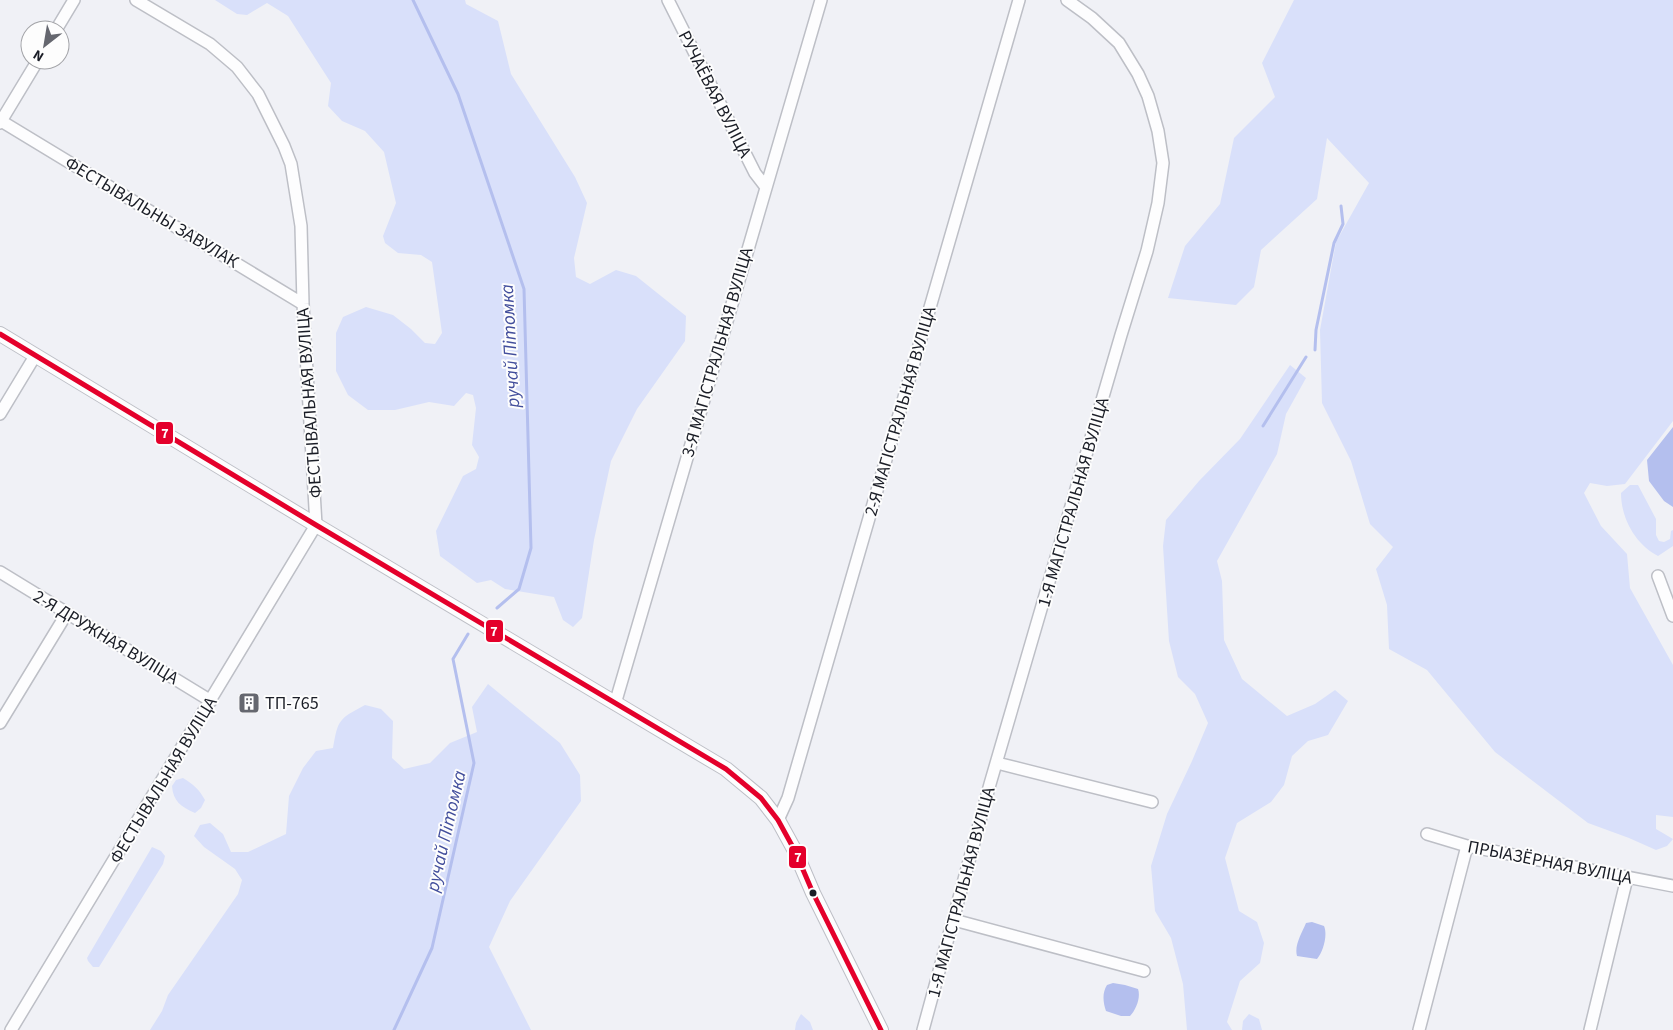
<svg xmlns="http://www.w3.org/2000/svg" width="1673" height="1030" viewBox="0 0 1673 1030" font-family="'Source Sans 3',sans-serif">
  <style>
    .green { fill: #d9e0fa }
    .water { fill: #b4bfee }
    .lines { fill: none; stroke-linecap: round; stroke-linejoin: round }
    .stream { stroke: #b4bfee; stroke-width: 3 }
    .minor-casing { stroke: #bdbfc6; stroke-width: 14 }
    .tertiary-casing { stroke: #bdbfc6; stroke-width: 16 }
    .minor { stroke: #fdfdfe; stroke-width: 11 }
    .tertiary { stroke: #fdfdfe; stroke-width: 14 }
    .bus-1-casing { stroke: #fdfdfd; stroke-width: 9 }
    .bus-1 { stroke: #e4002b; stroke-width: 5 }
    .bus-dot { fill: #1a1d26; stroke: #fdfdfd; stroke-width: 2 }
    .labels { text-anchor: middle; stroke-width: 4; stroke-linejoin: round; paint-order: stroke }
    .street-label { font-size: 18px; fill: #1a1d26; stroke: #fdfdfd }
    .poi-label { font-size: 18px; fill: #1a1d26; stroke: #fdfdfd; text-anchor: start }
    .water-label { font-size: 19px; font-style: italic; fill: #424e9c; stroke: #fdfdfd }
    .line-badge { stroke: #fdfdfd; stroke-width: 2 }
    .badge-label { font-size: 14px; text-anchor: middle; font-weight: bold; fill: #fff }
  </style>
  <rect width="100%" height="100%" fill="#f0f1f6"/>
  <path class="green" d="M 215,0 L 465,0 L 466,4 L 498,21 L 511,74 L 575,177 L 587,203 L 574,258 L 576,277 L 590,284 L 616,270 L 636,276 L 686,316 L 685,341 L 637,409 L 611,461 L 594,540 L 582,618 L 573,627 L 563,620 L 554,597 L 505,589 L 491,580 L 477,583 L 440,556 L 436,531 L 463,476 L 476,469 L 479,457 L 472,445 L 476,408 L 473,395 L 466,393 L 454,406 L 429,402 L 395,410 L 368,410 L 348,395 L 336,371 L 336,333 L 343,317 L 366,307 L 393,315 L 411,329 L 425,343 L 435,344 L 442,333 L 432,262 L 421,255 L 398,253 L 385,243 L 383,236 L 396,203 L 384,152 L 365,131 L 342,121 L 328,106 L 331,83 L 288,16 L 267,3 L 247,15 L 237,14 Z
    M 1294,0 L 1673,0 L 1673,421 L 1625,484 L 1607,486 L 1590,483 L 1584,493 L 1601,526 L 1627,554 L 1630,588 L 1673,665 L 1673,817 L 1656,815 L 1656,829 L 1673,839 L 1667,846 L 1656,850 L 1629,838 L 1588,823 L 1495,752 L 1427,670 L 1389,649 L 1387,605 L 1376,569 L 1393,547 L 1370,524 L 1351,461 L 1322,403 L 1320,330 L 1336,242 L 1369,183 L 1327,138 L 1317,199 L 1261,250 L 1254,287 L 1236,305 L 1168,298 L 1185,246 L 1220,204 L 1234,138 L 1275,97 L 1262,63 Z
    M 1290,365 L 1306,378 L 1286,414 L 1277,454 L 1217,561 L 1222,581 L 1224,640 L 1242,679 L 1287,716 L 1315,704 L 1335,690 L 1348,701 L 1328,735 L 1308,741 L 1292,756 L 1284,785 L 1271,802 L 1237,823 L 1225,858 L 1239,911 L 1257,922 L 1264,943 L 1260,963 L 1240,981 L 1227,1022 L 1232,1030 L 1187,1030 L 1183,984 L 1171,938 L 1155,911 L 1151,866 L 1167,814 L 1192,761 L 1208,723 L 1195,694 L 1178,677 L 1169,641 L 1163,546 L 1166,520 L 1199,481 L 1240,439 Z
    M 1630,485 L 1638,485 L 1656,519 L 1656,535 L 1659,541 L 1664,542 L 1670,539 L 1671,531 L 1673,530 L 1673,546 L 1658,556 C 1635,544 1621,518 1621,493 Z
    M 488,684 L 560,743 L 580,775 L 581,801 L 510,901 L 489,947 L 531,1030 L 150,1030 L 162,1011 L 168,995 L 238,894 L 242,880 L 235,869 L 204,847 L 194,836 L 200,825 L 210,823 L 223,834 L 231,852 L 248,852 L 286,834 L 289,796 L 303,768 L 316,751 L 333,748 C 338,719 339,719 365,705 L 381,709 L 393,721 L 392,758 L 404,769 L 430,763 L 450,743 L 477,732 L 472,707 Z
    M 183,778 C 193,784 199,789 205,800 L 201,808 L 195,813 C 181,807 173,801 172,786 L 176,780 Z
    M 152,847 L 161,851 L 165,856 L 163,864 L 99,967 L 93,967 L 88,961 L 87,958 Z
    M 801,1014 L 810,1022 L 813,1030 L 795,1030 L 796,1023 Z
    M 1249,1014 L 1259,1019 L 1262,1030 L 1242,1030 L 1243,1021 Z"/>
  <path class="water" d="M 1673,427 L 1673,507 L 1664,501 L 1649,481 L 1647,460 Z
    M 1312,922 L 1324,926 C 1328,935 1323,952 1317,959 L 1297,956 C 1294,945 1302,933 1306,923 Z
    M 1113,983 L 1125,985 L 1138,989 C 1141,997 1136,1010 1130,1016 L 1121,1016 L 1106,1011 C 1103,1002 1102,993 1107,985 Z"/>
  <g class="lines">
    <path class="stream" d="M 413,0 L 458,94 L 524,289 L 531,548 L 519,589 L 497,608
      M 1315,350 L 1316,330 L 1334,243 L 1343,224 L 1341,206
      M 1263,426 L 1306,357
      M 394,1030 L 432,948 L 474,763 L 453,659 L 468,634"/>
    <g class="minor-casing">
      <path id="minor" d="M 668,0 L 755,173 L 765,186
        M 56,30 L 74,0
        M 1,121 L 303,304
        M 0,123 L 38,60
        M 0,414 L 35,356
        M 0,572 L 211,701
        M 1658,576 L 1673,616
        M 615,704 L 821,0
        M 0,723 L 67,613
        M 997,763 L 1152,802
        M 778,820 L 788,798 L 1019,0
        M 1427,834 L 1467,846 L 1673,886
        M 954,920 L 1144,971
        M 11,1030 L 316,525 L 303,304 L 301,226 L 291,164 L 284,146 L 258,94 L 237,67 L 210,44 L 136,0
        M 923,1030 L 990,784 L 1121,335 L 1147,251 L 1158,203 L 1163,163 L 1158,131 L 1148,96 L 1138,74 L 1119,43 L 1092,18 L 1067,0
        M 1419,1030 L 1467,846
        M 1590,1030 L 1627,878"/>
    </g>
    <g class="tertiary-casing">
      <path id="tertiary" d="M 0,334 L 316,525 L 726,769 L 761,798 L 778,820 L 795,851 L 813,893 L 881,1030"/>
    </g>
    <use href="#minor" class="minor"/>
    <use href="#tertiary" class="tertiary"/>
    <g class="bus-1-casing">
      <path id="bus-1" d="M 0,334 L 316,525 L 726,769 L 761,798 L 778,820 L 795,851 L 813,893 L 881,1030"/>
    </g>
    <use href="#bus-1" class="bus-1"/>
  </g>
  <defs>
    <g id="building-square" transform="scale(1.125)"><rect x="-9" y="-9" width="18" height="18" rx="4" fill="#65676f" stroke="#fdfdfd"/><path d="M-4-6H4V6H1V3H-1V6H-4ZM-2.5-4.3h1.7v1.8h-1.7ZM.8-4.3h1.7v1.8H.8ZM-2.5-1h1.7V.8h-1.7ZM.8-1h1.7V.8H.8Z" fill="#fff"/></g>
  </defs>
  <g fill-rule="evenodd">
    <use href="#building-square" x="249" y="703"/>
  </g>
  <circle class="bus-dot" cx="813" cy="893" r="4.5"/>
  <g class="labels">
    <g class="street-label">
      <text transform="translate(715 94) rotate(63)" y="6">РУЧАЁВАЯ ВУЛІЦА</text>
      <text transform="translate(152 212) rotate(31)" y="6">ФЕСТЫВАЛЬНЫ ЗАВУЛАК</text>
      <text transform="translate(717 352) rotate(-74)" y="6">3-Я МАГІСТРАЛЬНАЯ ВУЛІЦА</text>
      <text transform="translate(309 403) rotate(-94)" y="6">ФЕСТЫВАЛЬНАЯ ВУЛІЦА</text>
      <text transform="translate(900 411) rotate(-74)" y="6">2-Я МАГІСТРАЛЬНАЯ ВУЛІЦА</text>
      <text transform="translate(1073 502) rotate(-74)" y="6">1-Я МАГІСТРАЛЬНАЯ ВУЛІЦА</text>
      <text transform="translate(106 637) rotate(31)" y="6">2-Я ДРУЖНАЯ ВУЛІЦА</text>
      <text transform="translate(163 780) rotate(-59)" y="6">ФЕСТЫВАЛЬНАЯ ВУЛІЦА</text>
      <text transform="translate(1550 862) rotate(11)" y="6">ПРЫАЗЁРНАЯ ВУЛІЦА</text>
      <text transform="translate(961 892) rotate(-75)" y="6">1-Я МАГІСТРАЛЬНАЯ ВУЛІЦА</text>
    </g>
    <g class="poi-label">
      <text x="265" y="709">ТП-765</text>
    </g>
    <g class="water-label">
      <text transform="translate(509 346) rotate(-93)" y="7">ручай Пітомка</text>
      <text transform="translate(445 831) rotate(-77)" y="7">ручай Пітомка</text>
    </g>
  </g>
  <g class="line-badge">
    <rect x="155" y="421" width="19" height="24" rx="5" fill="#e4002b"/>
    <rect x="485" y="619" width="19" height="24" rx="5" fill="#e4002b"/>
    <rect x="788" y="845" width="19" height="24" rx="5" fill="#e4002b"/>
  </g>
  <g class="badge-label">
    <text x="165" y="438">7</text>
    <text x="494" y="636">7</text>
    <text x="798" y="862">7</text>
  </g>
  <g transform="translate(45 45) rotate(211)"><circle r="24" fill="#fdfdfd" stroke="#a2a3a7"/>
  <path d="M0-4L9 19L0 12L-9 19Z" fill="#65676f"/>
  <text y="-8" font-size="14" font-weight="bold" text-anchor="middle" fill="#1a1d26">N</text>
  </g>
</svg>
